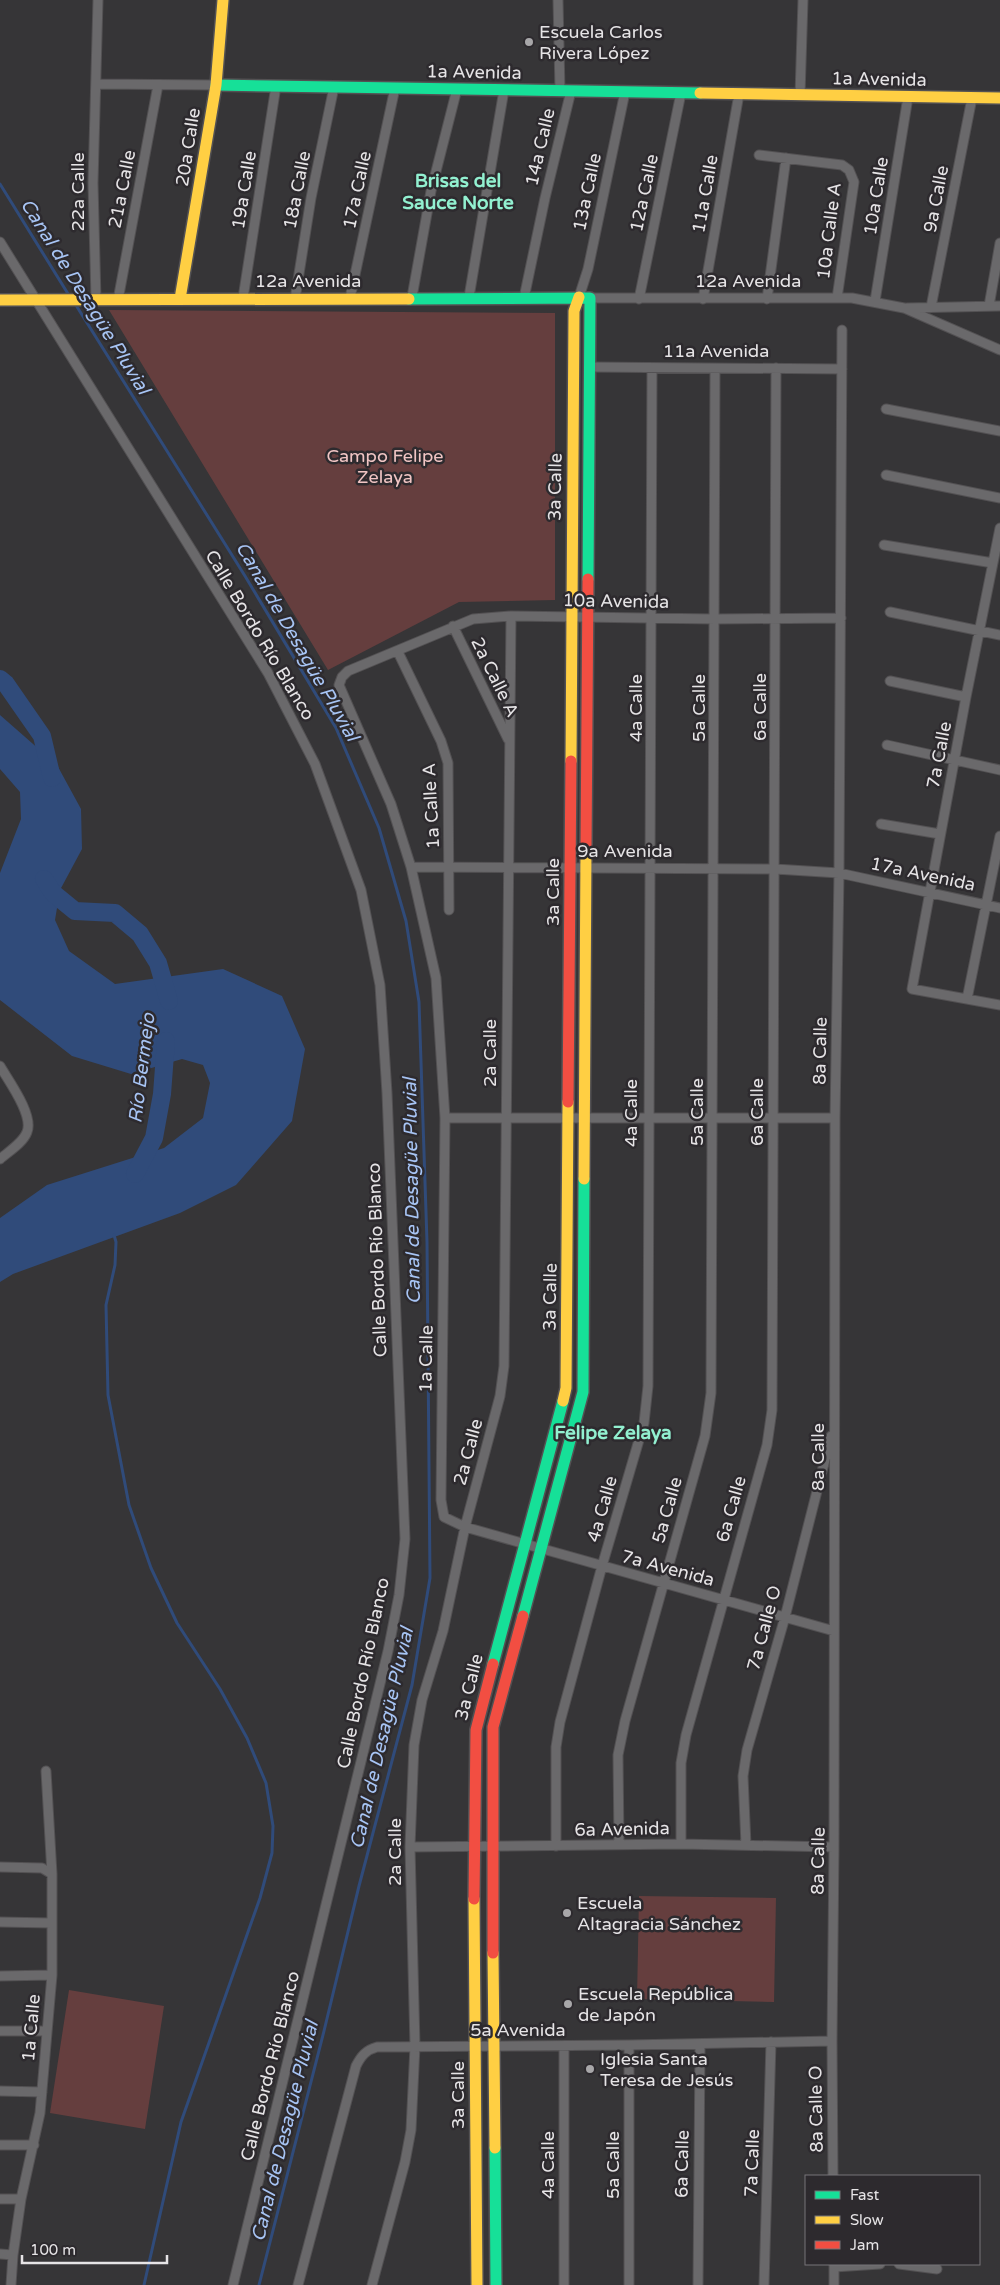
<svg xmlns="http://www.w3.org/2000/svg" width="1000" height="2285" viewBox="0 0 1000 2285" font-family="'Varela Round',sans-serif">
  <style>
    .green { fill: #653e3e }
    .water { fill: #304b7a }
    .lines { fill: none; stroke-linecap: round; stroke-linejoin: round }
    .stream { stroke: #304b7a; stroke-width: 3 }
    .river { stroke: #304b7a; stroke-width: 18 }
    .street-casing { stroke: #535153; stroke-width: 11 }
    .fast-casing { stroke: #535153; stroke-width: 14 }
    .slow-casing { stroke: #535153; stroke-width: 14 }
    .jam-casing { stroke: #535153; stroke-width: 14 }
    .street { stroke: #6a696b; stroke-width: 9 }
    .fast { stroke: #16e098; stroke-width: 11 }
    .slow { stroke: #ffcf43; stroke-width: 11 }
    .jam { stroke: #f24e42; stroke-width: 11 }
    .poi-dot { fill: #a8a7a9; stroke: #2d2a2e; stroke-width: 2 }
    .labels { text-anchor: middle; stroke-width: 5; stroke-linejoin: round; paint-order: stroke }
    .poi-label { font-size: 18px; fill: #e6e4e6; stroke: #2d2a2e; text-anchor: start }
    .street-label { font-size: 18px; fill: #e6e4e6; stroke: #2d2a2e }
    .park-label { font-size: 18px; fill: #f1c5c4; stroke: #2d2a2e }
    .neighbourhood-label { font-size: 19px; font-weight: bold; fill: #92f0d0; stroke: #2d2a2e }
    .water-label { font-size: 19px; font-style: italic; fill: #a7c4f4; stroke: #2d2a2e }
  </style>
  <rect width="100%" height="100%" fill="#363537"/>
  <path class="green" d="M 109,310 L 555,313 L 555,600 L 459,602 L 328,670 Z
    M 639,1896 L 776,1898 L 774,2002 L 637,1999 Z
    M 69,1990 L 164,2006 L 145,2129 L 50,2113 Z"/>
  <path class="water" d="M 0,715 L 57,765 L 81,809 L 82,849 L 60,890 L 55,920 L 69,951 L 115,984 L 223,969 L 282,996 L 305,1049 L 292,1121 L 236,1185 L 180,1213 L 13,1274 L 0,1282 L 0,1218 L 47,1185 L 164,1148 L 203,1118 L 210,1083 L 203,1065 L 182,1059 L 131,1074 L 72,1056 L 0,1000 L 0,873 L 21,819 L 20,792 L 0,769 Z"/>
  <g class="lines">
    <path class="stream" d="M 0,184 L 70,297
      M 74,302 L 245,576 L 336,728 L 379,828 L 406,921 L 419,1002 L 427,1242 L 430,1578 L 412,1685 L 359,1886 L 324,2031 L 259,2285
      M 114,1235 L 116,1242 L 115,1265 L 106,1305 L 108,1395 L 129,1505 L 151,1568 L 177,1623 L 220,1689 L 247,1738 L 266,1783 L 273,1826 L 272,1853 L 260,1898 L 181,2122 L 144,2285"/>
    <path class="river" d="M 0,679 L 6,684 L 42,736 L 52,778
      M 44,879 L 53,893 L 75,911 L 115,913 L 140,934 L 158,963 L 169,1001
      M 135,1174 L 154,1138 L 162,1094 L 166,1041"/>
    <g class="street-casing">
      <path id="street" d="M 558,0 L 560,91
        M 97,84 L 216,85
        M 800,95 L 803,0
        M 759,155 L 842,165 L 849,170 L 854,182 L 837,298
        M 0,242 L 268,673 L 315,764 L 361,890 L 380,985 L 387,1093 L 405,1539 L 399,1595 L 388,1651 L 233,2285
        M 412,297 L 431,191 L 457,89
        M 469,297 L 504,90
        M 579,297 L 588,269 L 625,92
        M 243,298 L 276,86
        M 350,298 L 395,88
        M 524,298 L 545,198 L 571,91
        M 590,298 L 852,298 L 904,308 L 1000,350
        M 295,299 L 311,198 L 334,87
        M 639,299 L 681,93
        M 703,299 L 739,94
        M 767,299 L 786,158
        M 96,300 L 93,183 L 98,0
        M 118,300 L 158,85
        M 875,301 L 908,97
        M 989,306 L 1000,243
        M 931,307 L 972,98
        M 907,308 L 1000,306
        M 589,367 L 842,369
        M 886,409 L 1000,431
        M 886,475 L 1000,498
        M 1000,528 L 966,697 L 912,989 L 1000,1005
        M 884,545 L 993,563
        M 890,612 L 1000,635
        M 453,626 L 508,739
        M 398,652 L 441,741 L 448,763 L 449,910
        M 890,681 L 966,697
        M 887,745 L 1000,770
        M 881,824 L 940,834
        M 411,867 L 775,869 L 839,873 L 1000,908
        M 967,999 L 1000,836
        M 0,1066 C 8,1080 34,1115 27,1132 C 23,1143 8,1152 0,1159
        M 445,1118 L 835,1118
        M 834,1631 L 465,1527 L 444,1517 L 441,1500 L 445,1118 L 436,978 L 411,867 L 391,804 L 339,685 L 342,677 L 348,671 L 473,619 L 511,616 L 715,619 L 841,618
        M 619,1844 L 618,1755 L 625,1721 L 705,1436 L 711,1393 L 715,369
        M 681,1844 L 681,1763 L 686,1735 L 767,1445 L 772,1410 L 776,368
        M 746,1845 L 743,1776 L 747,1750 L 785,1617 L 831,1436
        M 556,1846 L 556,1747 L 560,1722 L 602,1566 L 644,1423 L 648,1386 C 647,1047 653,707 652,368
        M 410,1847 L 681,1844 L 834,1847
        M 0,1867 L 42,1868 L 52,1874
        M 0,1922 L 52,1923
        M 0,1976 L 52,1975
        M 0,2031 L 46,2031
        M 0,2091 L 42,2092
        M 0,2145 L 34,2145
        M 833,2176 L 832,2041 L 834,1847 L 835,1118 L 839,873 L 842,330
        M 0,2199 L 21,2199
        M 0,2254 L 13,2255
        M 834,2264 L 834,2285
        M 899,2264 L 937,2269
        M 834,2267 L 880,2264
        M 11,2285 L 13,2255 L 21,2199 L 40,2113 L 52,1975 L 52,1874 L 46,1771
        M 298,2285 L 356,2066 C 361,2056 366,2050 377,2047 L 629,2045 L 832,2041
        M 372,2285 L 405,2162 L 411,2130 L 415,2046 L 410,1847 L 414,1745 L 422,1700 L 443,1631 L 465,1527 L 500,1396 L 504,1366 L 511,616
        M 564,2285 L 564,2046
        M 629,2285 L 629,2045
        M 698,2285 L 700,2044
        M 764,2285 L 771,2042"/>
    </g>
    <g class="fast-casing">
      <path id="fast" d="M 216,85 L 700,93
        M 409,299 L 590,298 L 588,579
        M 523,1616 L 583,1392 L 584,1179
        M 493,1664 L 563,1401
        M 495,2148 L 496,2285"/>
    </g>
    <g class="slow-casing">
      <path id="slow" d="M 700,93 L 1000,98
        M 180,299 L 216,85 L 223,0
        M 0,300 L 409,299
        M 571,761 L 574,311 L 579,297
        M 584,1179 L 586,849
        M 563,1401 L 566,1388 L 568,1102
        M 474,1899 L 477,2285
        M 493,1953 L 495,2148"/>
    </g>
    <g class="jam-casing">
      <path id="jam" d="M 586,849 L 588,579
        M 568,1102 L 571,761
        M 474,1899 L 476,1730 L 493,1664
        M 493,1953 L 493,1727 L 523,1616"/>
    </g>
    <use href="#street" class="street"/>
    <use href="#fast" class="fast"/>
    <use href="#slow" class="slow"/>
    <use href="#jam" class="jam"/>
  </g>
  <g class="poi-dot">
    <circle cx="529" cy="42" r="5"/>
    <circle cx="567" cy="1913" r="5"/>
    <circle cx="568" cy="2004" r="5"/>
    <circle cx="590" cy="2069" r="5"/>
  </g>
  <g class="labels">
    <g class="poi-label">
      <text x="539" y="38">Escuela Carlos<tspan x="539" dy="21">Rivera López</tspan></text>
      <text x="577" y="1909">Escuela<tspan x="577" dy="21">Altagracia Sánchez</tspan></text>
      <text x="578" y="2000">Escuela República<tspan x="578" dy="21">de Japón</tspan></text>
      <text x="600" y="2065">Iglesia Santa<tspan x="600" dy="21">Teresa de Jesús</tspan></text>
    </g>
    <g class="street-label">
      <text transform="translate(474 72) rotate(1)" y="6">1a Avenida</text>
      <text transform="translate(879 79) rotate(1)" y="6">1a Avenida</text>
      <text transform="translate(188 147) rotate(-81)" y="6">20a Calle</text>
      <text transform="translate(540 147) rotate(-77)" y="6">14a Calle</text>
      <text transform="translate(122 189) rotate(-79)" y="6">21a Calle</text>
      <text transform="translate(244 190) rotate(-81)" y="6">19a Calle</text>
      <text transform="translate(297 190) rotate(-79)" y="6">18a Calle</text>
      <text transform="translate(357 190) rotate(-78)" y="6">17a Calle</text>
      <text transform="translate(78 192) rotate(-90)" y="6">22a Calle</text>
      <text transform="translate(587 192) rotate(-78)" y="6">13a Calle</text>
      <text transform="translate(644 193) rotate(-78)" y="6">12a Calle</text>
      <text transform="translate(705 194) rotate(-80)" y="6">11a Calle</text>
      <text transform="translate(876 196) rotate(-81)" y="6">10a Calle</text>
      <text transform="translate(936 199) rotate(-79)" y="6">9a Calle</text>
      <text transform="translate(829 231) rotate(-83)" y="6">10a Calle A</text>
      <text x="308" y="287">12a Avenida</text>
      <text x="748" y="287">12a Avenida</text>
      <text x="716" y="357">11a Avenida</text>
      <text transform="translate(555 487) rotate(-89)" y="6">3a Calle</text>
      <text transform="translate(616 601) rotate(1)" y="6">10a Avenida</text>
      <text transform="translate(260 635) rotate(59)" y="6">Calle Bordo Río Blanco</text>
      <text transform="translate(495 677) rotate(64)" y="6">2a Calle A</text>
      <text transform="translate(760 707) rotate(-90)" y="6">6a Calle</text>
      <text transform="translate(636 708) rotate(-90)" y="6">4a Calle</text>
      <text transform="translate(699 708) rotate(-90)" y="6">5a Calle</text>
      <text transform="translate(939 755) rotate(-79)" y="6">7a Calle</text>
      <text transform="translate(431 806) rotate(-93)" y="6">1a Calle A</text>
      <text x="625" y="857">9a Avenida</text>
      <text transform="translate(923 874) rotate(12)" y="6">17a Avenida</text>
      <text transform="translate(553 892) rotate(-90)" y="6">3a Calle</text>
      <text transform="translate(820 1051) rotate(-89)" y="6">8a Calle</text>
      <text transform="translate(490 1053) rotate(-90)" y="6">2a Calle</text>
      <text transform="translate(697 1112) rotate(-90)" y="6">5a Calle</text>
      <text transform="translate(757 1112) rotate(-90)" y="6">6a Calle</text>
      <text transform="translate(631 1113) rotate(-90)" y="6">4a Calle</text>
      <text transform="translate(377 1260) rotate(-92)" y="6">Calle Bordo Río Blanco</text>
      <text transform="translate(550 1297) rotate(-89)" y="6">3a Calle</text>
      <text transform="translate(426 1359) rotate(-89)" y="6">1a Calle</text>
      <text transform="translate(468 1452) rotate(-75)" y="6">2a Calle</text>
      <text transform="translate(818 1457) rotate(-90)" y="6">8a Calle</text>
      <text transform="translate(602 1509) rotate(-74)" y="6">4a Calle</text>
      <text transform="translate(731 1509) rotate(-74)" y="6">6a Calle</text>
      <text transform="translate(667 1510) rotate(-74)" y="6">5a Calle</text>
      <text transform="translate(668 1568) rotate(15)" y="6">7a Avenida</text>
      <text transform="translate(764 1628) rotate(-75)" y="6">7a Calle O</text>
      <text transform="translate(363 1673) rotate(-78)" y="6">Calle Bordo Río Blanco</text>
      <text transform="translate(469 1687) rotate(-76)" y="6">3a Calle</text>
      <text transform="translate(622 1829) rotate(-1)" y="6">6a Avenida</text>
      <text transform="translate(395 1852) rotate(-90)" y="6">2a Calle</text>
      <text transform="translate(818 1861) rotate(-89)" y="6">8a Calle</text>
      <text transform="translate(31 2028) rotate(-85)" y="6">1a Calle</text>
      <text x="518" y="2036">5a Avenida</text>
      <text transform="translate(270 2066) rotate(-76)" y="6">Calle Bordo Río Blanco</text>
      <text transform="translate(458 2095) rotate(-90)" y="6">3a Calle</text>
      <text transform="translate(816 2109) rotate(-91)" y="6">8a Calle O</text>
      <text transform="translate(752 2163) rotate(-88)" y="6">7a Calle</text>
      <text transform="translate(682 2164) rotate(-89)" y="6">6a Calle</text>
      <text transform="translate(548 2165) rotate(-90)" y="6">4a Calle</text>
      <text transform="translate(613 2165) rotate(-90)" y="6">5a Calle</text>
    </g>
    <g class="park-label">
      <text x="385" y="462">Campo Felipe<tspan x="385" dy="21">Zelaya</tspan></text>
    </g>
    <g class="neighbourhood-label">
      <text x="458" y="187">Brisas del<tspan x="458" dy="22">Sauce Norte</tspan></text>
      <text x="613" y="1439">Felipe Zelaya</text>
    </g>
    <g class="water-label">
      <text transform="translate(86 296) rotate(58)" y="7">Canal de Desagüe Pluvial</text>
      <text transform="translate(298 641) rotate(60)" y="7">Canal de Desagüe Pluvial</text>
      <text transform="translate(141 1068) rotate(-83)" y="7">Río Bermejo</text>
      <text transform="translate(411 1191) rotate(-91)" y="7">Canal de Desagüe Pluvial</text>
      <text transform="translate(381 1738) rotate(-77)" y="7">Canal de Desagüe Pluvial</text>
      <text transform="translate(284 2131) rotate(-76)" y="7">Canal de Desagüe Pluvial</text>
    </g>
  </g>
  <rect x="805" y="2175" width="175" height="90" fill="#2d2a2e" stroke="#777478"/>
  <rect x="815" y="2191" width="25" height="8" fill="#16e098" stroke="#777478"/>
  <text x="850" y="2200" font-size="15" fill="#e6e4e6">Fast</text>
  <rect x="815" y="2216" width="25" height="8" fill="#ffcf43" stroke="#777478"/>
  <text x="850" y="2225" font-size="15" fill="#e6e4e6">Slow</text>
  <rect x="815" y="2241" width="25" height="8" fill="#f24e42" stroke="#777478"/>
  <text x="850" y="2250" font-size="15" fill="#e6e4e6">Jam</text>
  <path d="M22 2255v8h145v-8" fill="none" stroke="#e6e4e6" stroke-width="2.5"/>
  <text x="30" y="2255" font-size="15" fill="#e6e4e6" stroke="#2d2a2e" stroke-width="4" paint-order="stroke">100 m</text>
</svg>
